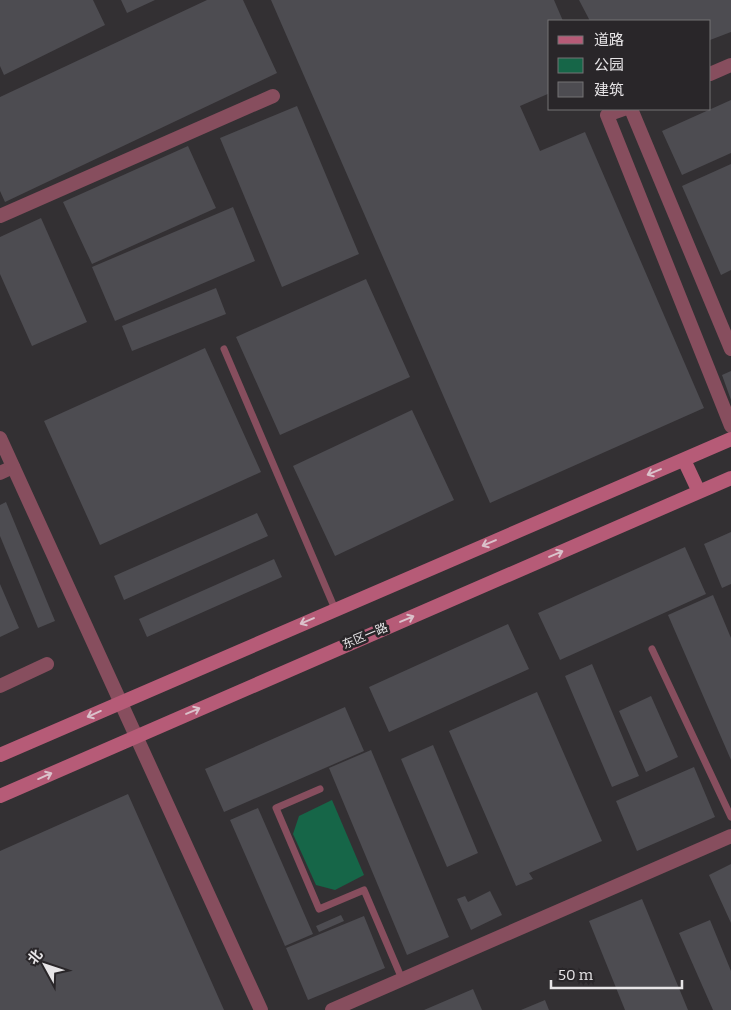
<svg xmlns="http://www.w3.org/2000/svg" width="731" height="1010" viewBox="0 0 731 1010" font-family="Bitter,'Noto Sans SC',serif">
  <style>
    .green { fill: #166648 }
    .building { fill: #4d4c51 }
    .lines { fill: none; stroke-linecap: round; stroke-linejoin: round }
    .service { stroke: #874e5e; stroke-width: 7 }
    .minor { stroke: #874e5e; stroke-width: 14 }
    .tertiary { stroke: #874e5e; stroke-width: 14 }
    .secondary { stroke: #b65b77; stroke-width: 14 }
    .oneway { stroke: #dbc2cb }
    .labels { text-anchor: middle; stroke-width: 5; stroke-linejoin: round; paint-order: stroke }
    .street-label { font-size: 12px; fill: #e7e5e7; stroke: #292629 }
  </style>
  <rect width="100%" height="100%" fill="#333033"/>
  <path class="green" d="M 332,800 L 364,875 L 335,890 L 316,885 L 293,834 L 299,816 Z"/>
  <path class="building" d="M 0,0 L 93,0 L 105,25 L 4,75 L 0,66 Z
    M 121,0 L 155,0 L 127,13 Z
    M 207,0 L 243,0 L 277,73 L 5,202 L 0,191 L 0,97 Z
    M 271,0 L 554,0 L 563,21 L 550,21 L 550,93 L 520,106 L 540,151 L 585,132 L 704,408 L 490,503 Z
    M 579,0 L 731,0 L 731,32 L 710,40 L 710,21 L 590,21 Z
    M 731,100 L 731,153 L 682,175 L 662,131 Z
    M 297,106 L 359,254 L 282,287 L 220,138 Z
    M 188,146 L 216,208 L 92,264 L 63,202 Z
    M 731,164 L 731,270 L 721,275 L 682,186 Z
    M 233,207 L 255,261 L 115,321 L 92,267 Z
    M 41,218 L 87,322 L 32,346 L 0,274 L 0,237 Z
    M 366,279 L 410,377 L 280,435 L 236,337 Z
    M 216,288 L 226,314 L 132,351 L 122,326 Z
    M 205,348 L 261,472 L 100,545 L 44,421 Z
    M 731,371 L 731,400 L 722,375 Z
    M 412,410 L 454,500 L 335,556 L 293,466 Z
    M 6,502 L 55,621 L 38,628 L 0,536 L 0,505 Z
    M 257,513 L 268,536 L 124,600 L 114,576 Z
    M 731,532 L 731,584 L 722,588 L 704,544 Z
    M 685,547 L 706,594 L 560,660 L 538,613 Z
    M 274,559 L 282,577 L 147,637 L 139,619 Z
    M 0,584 L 19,628 L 0,637 Z
    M 713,595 L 731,638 L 731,760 L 668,615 Z
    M 508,624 L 529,669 L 389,732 L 369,687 Z
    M 592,664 L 639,776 L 612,787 L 565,676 Z
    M 537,692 L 602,841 L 529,873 L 533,879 L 516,886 L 449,731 Z
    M 651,696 L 678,757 L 646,772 L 619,711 Z
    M 345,707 L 364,751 L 224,812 L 205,769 Z
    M 433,745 L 478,853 L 447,867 L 401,759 Z
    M 371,750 L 449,937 L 407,955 L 329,768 Z
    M 694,767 L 715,817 L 637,851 L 616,801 Z
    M 128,794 L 224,1010 L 0,1010 L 0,851 Z
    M 258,808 L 313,934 L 285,946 L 230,820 Z
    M 731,864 L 731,923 L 709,875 Z
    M 490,891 L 502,915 L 471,930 L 457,899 L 465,896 L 468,902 Z
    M 642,899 L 688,1010 L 625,1010 L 589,921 Z
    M 341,915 L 344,921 L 319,932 L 316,926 Z
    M 364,916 L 385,968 L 308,1000 L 286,948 Z
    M 710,920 L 731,971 L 731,1010 L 713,1010 L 679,933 Z
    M 473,989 L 482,1010 L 424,1010 Z
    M 545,1000 L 549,1010 L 521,1010 Z"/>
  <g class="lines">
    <path class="service" d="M 224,349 L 335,609
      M 652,649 L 731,817
      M 320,789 L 276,808 L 319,909 L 364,890 L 402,979"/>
    <path class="minor" d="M 710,74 L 731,65
      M 624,109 L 607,115 L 731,426
      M 631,109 L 731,349
      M 0,216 L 273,96
      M 0,473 L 13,467
      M 0,686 L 47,664
      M 332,1010 L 731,836"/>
    <path class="tertiary" d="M 0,438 L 261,1010"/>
    <path class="secondary" d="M 684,460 L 699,492
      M 0,755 L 731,439
      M 0,796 L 731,478"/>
  </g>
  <defs><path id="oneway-shaft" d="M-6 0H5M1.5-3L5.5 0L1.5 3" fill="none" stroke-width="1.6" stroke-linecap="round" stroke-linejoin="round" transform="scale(1.25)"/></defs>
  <g class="oneway">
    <use href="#oneway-shaft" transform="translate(654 472) rotate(157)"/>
    <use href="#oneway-shaft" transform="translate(489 543) rotate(157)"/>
    <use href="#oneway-shaft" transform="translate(556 554) rotate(-23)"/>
    <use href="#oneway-shaft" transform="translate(407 619) rotate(-23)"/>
    <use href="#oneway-shaft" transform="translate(307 621) rotate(157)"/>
    <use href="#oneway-shaft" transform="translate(193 711) rotate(-23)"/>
    <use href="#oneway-shaft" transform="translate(94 714) rotate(156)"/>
    <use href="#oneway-shaft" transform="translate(45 776) rotate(-24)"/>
  </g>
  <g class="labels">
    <g class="street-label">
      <text transform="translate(365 636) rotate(-23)" y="4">东区一路</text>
    </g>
  </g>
  <rect x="548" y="20" width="162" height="90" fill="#292629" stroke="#757275"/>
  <rect x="558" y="36" width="25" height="8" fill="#b65b77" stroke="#757275"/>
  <text x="594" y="45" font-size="15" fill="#e7e5e7">道路</text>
  <rect x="558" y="58" width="25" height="15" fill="#166648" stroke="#757275"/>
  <text x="594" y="70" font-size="15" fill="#e7e5e7">公园</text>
  <rect x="558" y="82" width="25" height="15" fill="#4d4c51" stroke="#757275"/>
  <text x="594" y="95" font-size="15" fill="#e7e5e7">建筑</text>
  <g transform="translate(45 965) rotate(310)" stroke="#292629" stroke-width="4" paint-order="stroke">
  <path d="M0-4L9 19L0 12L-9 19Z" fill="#e7e5e7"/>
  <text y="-8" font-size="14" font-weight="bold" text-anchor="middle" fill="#e7e5e7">北</text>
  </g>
  <path d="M551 980v8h131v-8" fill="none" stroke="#e7e5e7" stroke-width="2.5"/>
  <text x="558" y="980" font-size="15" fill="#e7e5e7" stroke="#292629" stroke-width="4" paint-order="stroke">50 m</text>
</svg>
